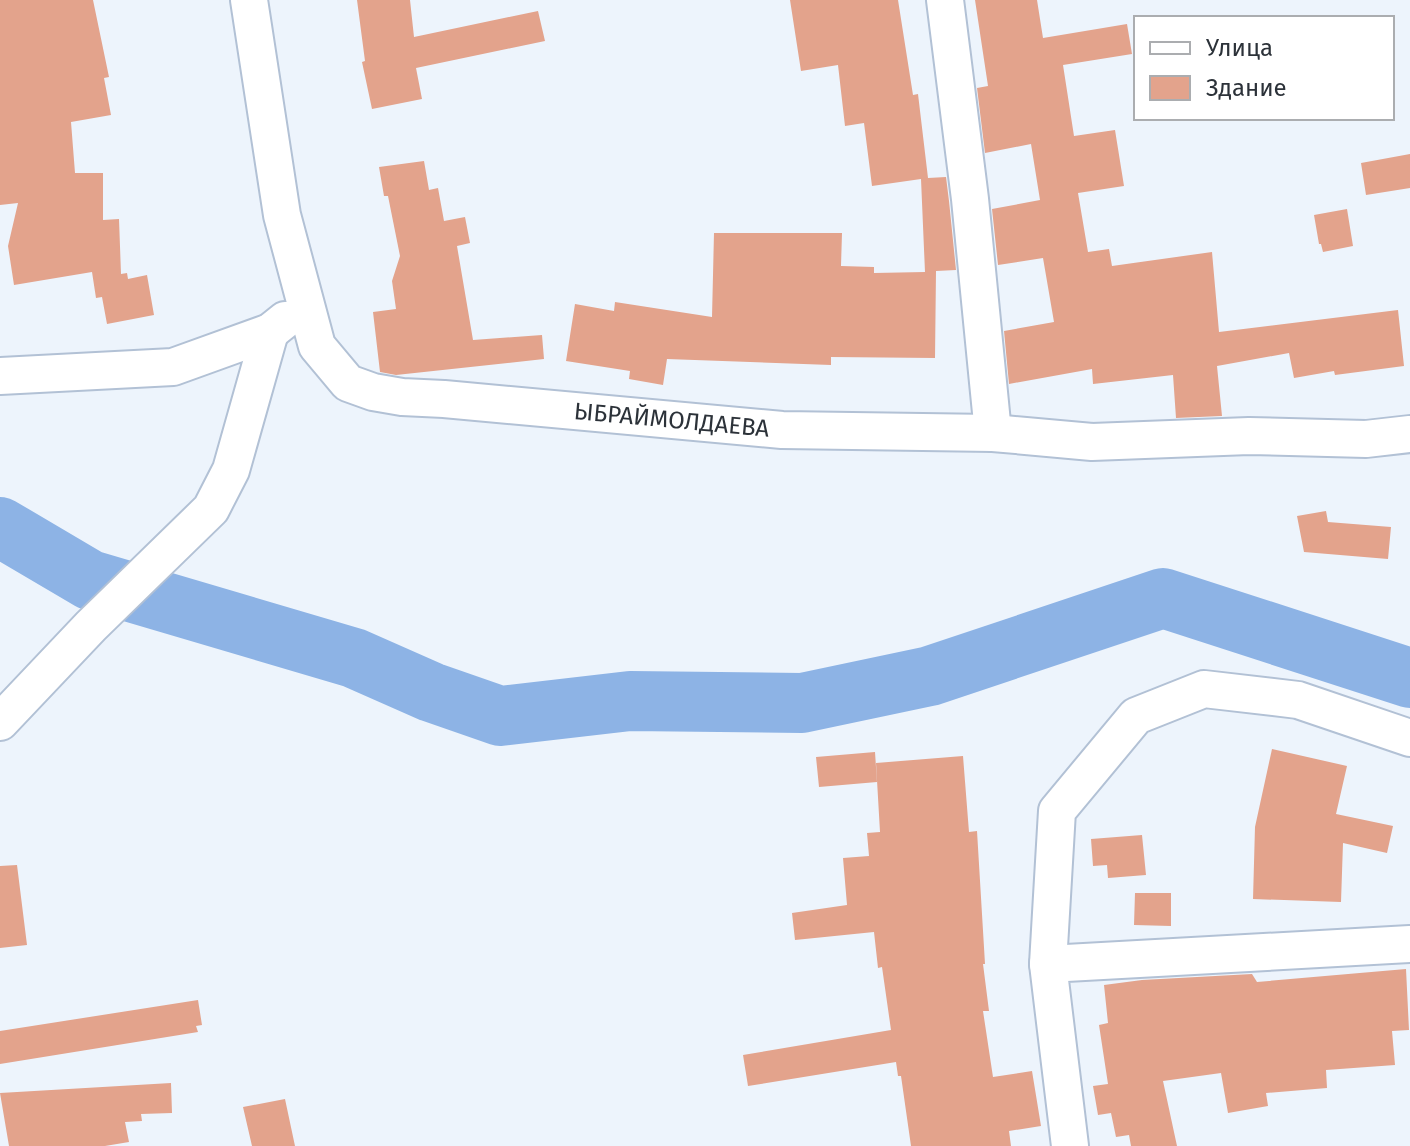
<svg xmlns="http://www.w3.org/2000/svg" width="1410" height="1146" viewBox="0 0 1410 1146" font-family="'Fira Sans',sans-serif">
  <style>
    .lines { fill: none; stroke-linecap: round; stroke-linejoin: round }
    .river { stroke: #8db3e5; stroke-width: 60 }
    .building { fill: #e3a38c }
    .street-casing { stroke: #b2c1d5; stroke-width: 40 }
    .street { stroke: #fff; stroke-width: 36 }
    .labels { text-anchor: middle; stroke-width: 7; stroke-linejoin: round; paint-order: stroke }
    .street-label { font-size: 24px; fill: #2c3239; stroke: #fff }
  </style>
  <rect width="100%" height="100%" fill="#edf4fc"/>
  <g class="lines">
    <path class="river" d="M 0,527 L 90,580 L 354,658 L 431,692 L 500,716 L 630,701 L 802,703 L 930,676 L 1163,598 L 1410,678"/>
  </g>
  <path class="building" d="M 0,0 L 93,0 L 109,77 L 104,78 L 111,115 L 71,122 L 75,173 L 103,173 L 103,220 L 119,219 L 121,274 L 127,273 L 128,279 L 147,275 L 154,315 L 107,324 L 102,297 L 96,298 L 92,272 L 14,285 L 8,246 L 18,203 L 0,205 Z
    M 357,0 L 410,0 L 414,37 L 538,11 L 545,41 L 416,68 L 422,99 L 372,109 L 362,62 L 365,61 Z
    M 790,0 L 898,0 L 913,95 L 918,94 L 928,178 L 946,177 L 949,201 L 956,270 L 936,271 L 935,358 L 831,357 L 831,365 L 667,359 L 663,385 L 629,379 L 630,371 L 566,361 L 575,304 L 614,311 L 615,302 L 712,317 L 714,233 L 842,233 L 841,266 L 874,267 L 874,273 L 925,272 L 921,179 L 872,186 L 864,123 L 845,126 L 838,65 L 801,71 Z
    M 975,0 L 1037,0 L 1043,38 L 1127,24 L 1132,54 L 1063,65 L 1074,136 L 1115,130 L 1124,186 L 1078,193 L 1088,252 L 1109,249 L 1112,266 L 1212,252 L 1219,332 L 1398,310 L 1404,366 L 1335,375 L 1334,371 L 1294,378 L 1289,353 L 1217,366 L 1222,416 L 1176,418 L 1173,375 L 1093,384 L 1092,369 L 1009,384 L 1004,331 L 1054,322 L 1043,258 L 998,265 L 992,209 L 1040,200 L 1031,144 L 985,153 L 977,88 L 988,86 Z
    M 1410,154 L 1410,188 L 1366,195 L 1361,163 Z
    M 424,161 L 429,190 L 438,188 L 444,221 L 465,217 L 470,243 L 457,246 L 473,340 L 542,335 L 544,359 L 396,375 L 380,372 L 373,312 L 396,309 L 392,281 L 400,256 L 388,196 L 384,196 L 379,167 Z
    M 1347,209 L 1353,246 L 1323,252 L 1321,244 L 1319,244 L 1314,215 Z
    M 1326,511 L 1328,522 L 1391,527 L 1388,559 L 1304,552 L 1297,516 Z
    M 1272,749 L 1347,766 L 1336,814 L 1393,826 L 1387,853 L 1343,843 L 1341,902 L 1253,899 L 1255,827 Z
    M 875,752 L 877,782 L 819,787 L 816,757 Z
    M 963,756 L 969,832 L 977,831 L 985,964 L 983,964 L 989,1011 L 983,1011 L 993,1077 L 1032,1071 L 1041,1126 L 1009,1131 L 1011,1146 L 911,1146 L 901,1076 L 898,1076 L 896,1062 L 748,1086 L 743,1055 L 891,1030 L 882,967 L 878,968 L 874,932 L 795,940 L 792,913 L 847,905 L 843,858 L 869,856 L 867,833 L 880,832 L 876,763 Z
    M 1142,835 L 1146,875 L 1108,878 L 1107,865 L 1093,866 L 1091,839 Z
    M 17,865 L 27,945 L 0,948 L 0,866 Z
    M 1135,893 L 1171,893 L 1171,926 L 1134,925 Z
    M 1406,969 L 1409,1030 L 1392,1031 L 1395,1065 L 1326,1070 L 1327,1088 L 1266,1093 L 1268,1106 L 1228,1113 L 1221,1073 L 1163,1081 L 1177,1146 L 1131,1146 L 1129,1135 L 1116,1137 L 1111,1113 L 1098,1115 L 1093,1086 L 1108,1084 L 1099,1025 L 1108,1023 L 1104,985 L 1142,980 L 1252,974 L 1257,982 Z
    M 198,1000 L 202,1025 L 196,1026 L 198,1032 L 0,1064 L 0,1031 Z
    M 171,1083 L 172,1113 L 141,1114 L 142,1121 L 125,1122 L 129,1142 L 105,1146 L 9,1146 L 0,1093 Z
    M 285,1099 L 295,1146 L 252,1146 L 243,1107 Z"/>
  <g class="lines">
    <g class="street-casing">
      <g id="street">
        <path id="s1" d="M 249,0 L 282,215 L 317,346 L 348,383 L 373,392 L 402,397 L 444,399 L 782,430 L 993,433 L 1092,442 L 1249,436 L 1366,439 L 1410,434"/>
        <path d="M 945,0 L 970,199 L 993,433"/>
        <path d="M 0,376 L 173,367 L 270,332 L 285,320"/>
        <path d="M 0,722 L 91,626 L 211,509 L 231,470 L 270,332"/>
        <path d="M 1048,964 L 1057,811 L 1136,716 L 1204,689 L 1298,700 L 1410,738"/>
        <path d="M 1070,1146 L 1048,964 L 1410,944"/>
      </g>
    </g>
    <use href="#street" class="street"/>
  </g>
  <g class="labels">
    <g class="street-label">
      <text dy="8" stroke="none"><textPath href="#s1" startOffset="728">ЫБРАЙМОЛДАЕВА</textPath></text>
    </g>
  </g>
  <rect x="1134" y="16" width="260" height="104" fill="#ffffff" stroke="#abadb0" stroke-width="2"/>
  <rect x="1150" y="42" width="40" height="12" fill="#ffffff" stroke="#abadb0" stroke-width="2"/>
  <text x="1206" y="56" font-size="24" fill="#2c3239">Улица</text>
  <rect x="1150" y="76" width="40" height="24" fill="#e3a38c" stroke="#abadb0" stroke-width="2"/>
  <text x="1206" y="96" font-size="24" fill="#2c3239">Здание</text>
</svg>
